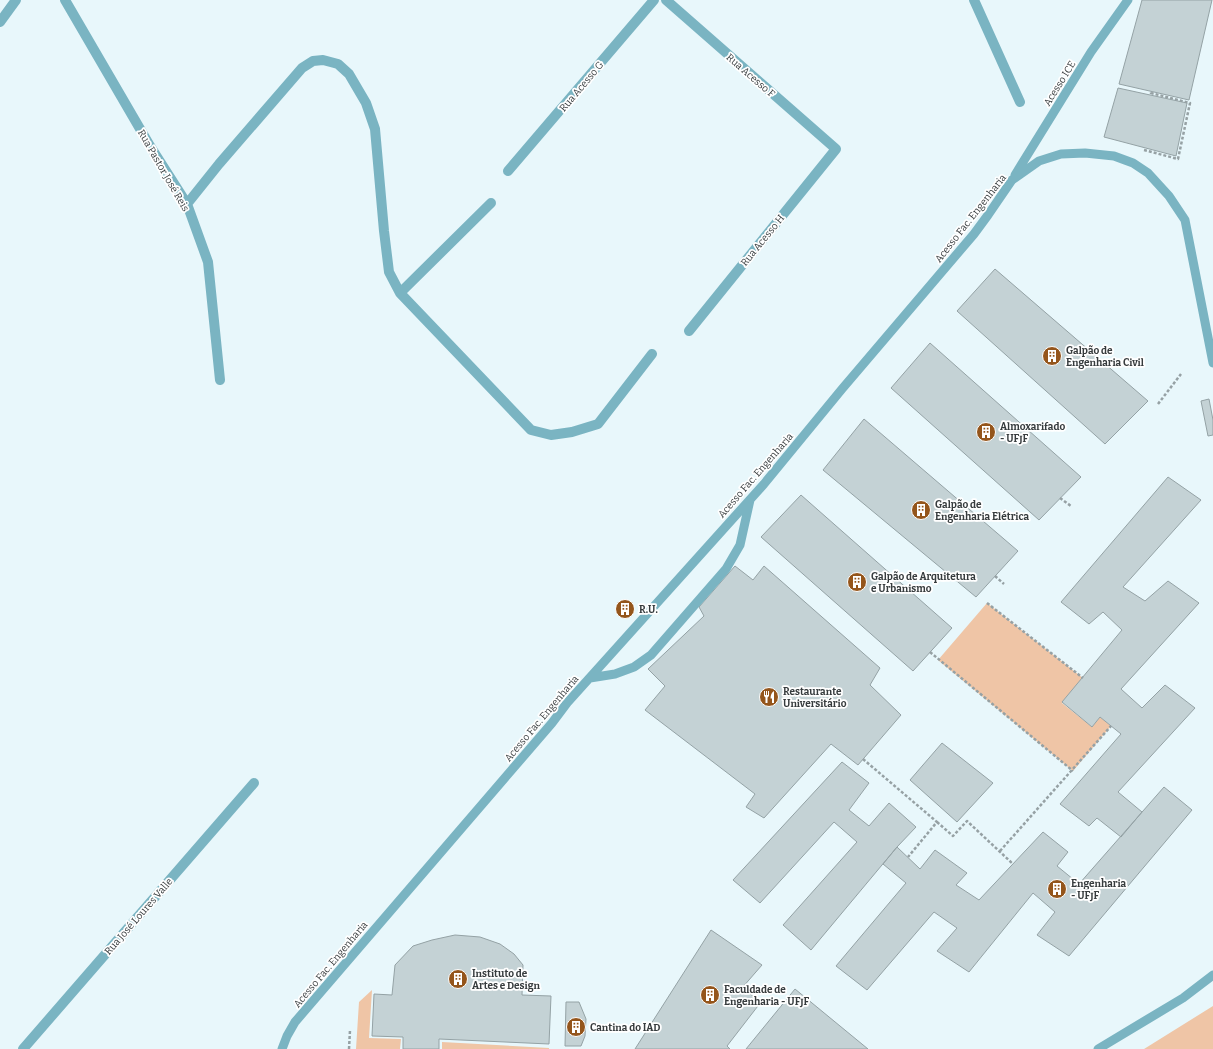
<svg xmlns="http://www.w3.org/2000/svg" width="1213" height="1049" viewBox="0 0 1213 1049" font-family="Bitter,serif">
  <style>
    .green { fill: #efc5a6 }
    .building { fill: #c4d2d5; stroke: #94a2a5 }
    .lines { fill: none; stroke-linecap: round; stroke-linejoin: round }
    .path { stroke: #96a1a4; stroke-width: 2.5; stroke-dasharray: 3 2; stroke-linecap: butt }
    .lane { stroke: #7ab4c2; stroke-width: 9 }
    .street { stroke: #7ab4c2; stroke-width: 10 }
    .labels { text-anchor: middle; stroke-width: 3.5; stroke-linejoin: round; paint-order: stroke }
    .street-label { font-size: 10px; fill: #363b3d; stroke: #fff }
    .poi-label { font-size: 10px; font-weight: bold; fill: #363b3d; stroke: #fff; text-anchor: start }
  </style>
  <rect width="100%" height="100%" fill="#e8f7fb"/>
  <path class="green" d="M 987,603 L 1083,678 L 1062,703 L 1092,727 L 1100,717 L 1111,726 L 1073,771 L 938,660 Z
    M 372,990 L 369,1038 L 401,1039 L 400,1049 L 356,1049 L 359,1002 Z
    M 1213,1006 L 1213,1049 L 1144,1049 Z
    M 442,1042 L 549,1048 L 549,1049 L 442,1049 Z"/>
  <path class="building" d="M 1142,0 L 1212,0 L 1189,100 L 1119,84 Z
    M 1118,88 L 1187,103 L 1176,156 L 1104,137 Z
    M 995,269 L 1148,401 L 1105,444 L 957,311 Z
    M 930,343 L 1081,477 L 1039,520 L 891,388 Z
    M 1209,399 L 1213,420 L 1213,435 L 1208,436 L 1201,401 Z
    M 864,419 L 1018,551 L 976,597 L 823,470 Z
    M 1168,477 L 1201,500 L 1123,587 L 1145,601 L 1168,581 L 1199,603 L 1121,689 L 1142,708 L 1165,685 L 1195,708 L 1118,792 L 1142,812 L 1121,837 L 1097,818 L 1089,826 L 1060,804 L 1121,734 L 1100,717 L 1092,727 L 1062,702 L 1122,630 L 1103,612 L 1089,624 L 1061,602 Z
    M 801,495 L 952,628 L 913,671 L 761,537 Z
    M 735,566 L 753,580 L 764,566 L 880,668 L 870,685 L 901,715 L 858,765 L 831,744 L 764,818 L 746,807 L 755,794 L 645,710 L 665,686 L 648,669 L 704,616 L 699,607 Z
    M 628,601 L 633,606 L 623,618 L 617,613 Z
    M 942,743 L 993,783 L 957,822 L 910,780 Z
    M 842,762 L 869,783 L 849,810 L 869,826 L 889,803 L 916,827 L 897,847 L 811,950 L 783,925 L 857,842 L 834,822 L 760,903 L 733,880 Z
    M 1164,787 L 1192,810 L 1069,956 L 1037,935 L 1055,912 L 1033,893 L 969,972 L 937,951 L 957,928 L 934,912 L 867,990 L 836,966 L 906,883 L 883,864 L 897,847 L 920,869 L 935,850 L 967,873 L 956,885 L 979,900 L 1043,832 L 1068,852 L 1057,866 L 1079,884 Z
    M 711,930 L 762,965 L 742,988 L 761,1002 L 727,1046 L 730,1049 L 635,1049 Z
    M 455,935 L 480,937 L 500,944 L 514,954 L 523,965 L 522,995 L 551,996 L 549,1044 L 439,1039 L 439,1049 L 403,1049 L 403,1037 L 372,1036 L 374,994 L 392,995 L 395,965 L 413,946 L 432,940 Z
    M 795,989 L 868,1049 L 746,1049 Z
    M 566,1002 L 579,1002 L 586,1019 L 585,1036 L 581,1046 L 565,1046 Z"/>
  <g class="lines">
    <path class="path" d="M 1144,150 L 1178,159 L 1190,103 L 1151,93 L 1152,91
      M 1158,404 L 1181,374
      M 1060,498 L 1071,506
      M 995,576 L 1004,584
      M 987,603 L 1083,678
      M 930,652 L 1073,771
      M 863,759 L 937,822 L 908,857
      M 937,822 L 953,836 L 967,821 L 1013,864
      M 1000,851 L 1111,726
      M 349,1049 L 350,1030"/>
    <path class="lane" d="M 1015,175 L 1091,52 L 1128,0
      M 590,678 L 615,674 L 634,667 L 651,655 L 726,569 L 740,545 L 750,500
      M 282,1049 L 287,1036 L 295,1022 L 552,723 L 567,703 L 764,484 L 842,389 L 974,234 L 988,215 L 1012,180 L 1039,161 L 1061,154 L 1085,153 L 1114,156 L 1133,163 L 1148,173 L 1169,196 L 1185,220 L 1213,363
      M 1098,1049 L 1183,998 L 1213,975"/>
    <path class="street" d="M 65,0 L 150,146 L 187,204 L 208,262 L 220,380
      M 666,0 L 836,149 L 689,331
      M 974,0 L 1020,102
      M 0,22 L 16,0
      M 508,171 L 654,0
      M 187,204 L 219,164 L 302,68 L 313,61 L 323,60 L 338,64 L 349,74 L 366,103 L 375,129 L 384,231 L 389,272 L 400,293 L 531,430 L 551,435 L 572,432 L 598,424 L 652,354
      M 400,293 L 491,203
      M 23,1049 L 254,783"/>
  </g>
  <defs>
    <g id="building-disc" transform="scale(1)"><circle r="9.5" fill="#94551b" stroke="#fff"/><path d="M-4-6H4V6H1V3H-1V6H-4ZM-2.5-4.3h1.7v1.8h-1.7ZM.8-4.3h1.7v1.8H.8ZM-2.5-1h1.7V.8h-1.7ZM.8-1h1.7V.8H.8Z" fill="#fff"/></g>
    <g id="restaurant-disc" transform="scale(1)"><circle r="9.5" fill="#94551b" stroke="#fff"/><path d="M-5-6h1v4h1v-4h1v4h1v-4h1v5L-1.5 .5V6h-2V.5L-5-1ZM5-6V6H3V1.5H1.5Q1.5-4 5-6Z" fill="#fff"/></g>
  </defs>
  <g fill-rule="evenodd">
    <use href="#building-disc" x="1052" y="356"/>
    <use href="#building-disc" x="986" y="432"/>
    <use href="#building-disc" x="921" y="510"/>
    <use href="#building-disc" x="857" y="582"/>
    <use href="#building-disc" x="625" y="609"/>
    <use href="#restaurant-disc" x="769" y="697"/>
    <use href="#building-disc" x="1057" y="889"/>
    <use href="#building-disc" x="458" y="979"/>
    <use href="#building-disc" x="710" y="995"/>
    <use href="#building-disc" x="576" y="1027"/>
  </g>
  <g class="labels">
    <g class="street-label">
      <text transform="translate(751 75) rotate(41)" y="4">Rua Acesso F</text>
      <text transform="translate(1059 83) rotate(-58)" y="4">Acesso ICE</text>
      <text transform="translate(581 86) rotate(-50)" y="4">Rua Acesso G</text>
      <text transform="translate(164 170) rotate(60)" y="4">Rua Pastor José Reis</text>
      <text transform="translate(970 218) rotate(-52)" y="4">Acesso Fac. Engenharia</text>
      <text transform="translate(762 240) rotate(-51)" y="4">Rua Acesso H</text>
      <text transform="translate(755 475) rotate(-49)" y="4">Acesso Fac. Engenharia</text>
      <text transform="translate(541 718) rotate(-50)" y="4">Acesso Fac. Engenharia</text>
      <text transform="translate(138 916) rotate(-49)" y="4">Rua José Loures Valle</text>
      <text transform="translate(330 964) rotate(-50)" y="4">Acesso Fac. Engenharia</text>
    </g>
    <g class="poi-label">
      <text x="1066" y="354">Galpão de<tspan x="1066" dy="12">Engenharia Civil</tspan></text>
      <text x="1000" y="430">Almoxarifado<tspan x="1000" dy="12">- UFJF</tspan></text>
      <text x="935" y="508">Galpão de<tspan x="935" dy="12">Engenharia Elétrica</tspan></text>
      <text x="871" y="580">Galpão de Arquitetura<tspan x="871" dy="12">e Urbanismo</tspan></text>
      <text x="639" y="613">R.U.</text>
      <text x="783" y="695">Restaurante<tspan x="783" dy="12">Universitário</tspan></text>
      <text x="1071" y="887">Engenharia<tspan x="1071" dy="12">- UFJF</tspan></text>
      <text x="472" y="977">Instituto de<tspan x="472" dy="12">Artes e Design</tspan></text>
      <text x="724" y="993">Faculdade de<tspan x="724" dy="12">Engenharia - UFJF</tspan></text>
      <text x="590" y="1031">Cantina do IAD</text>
    </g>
  </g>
</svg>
